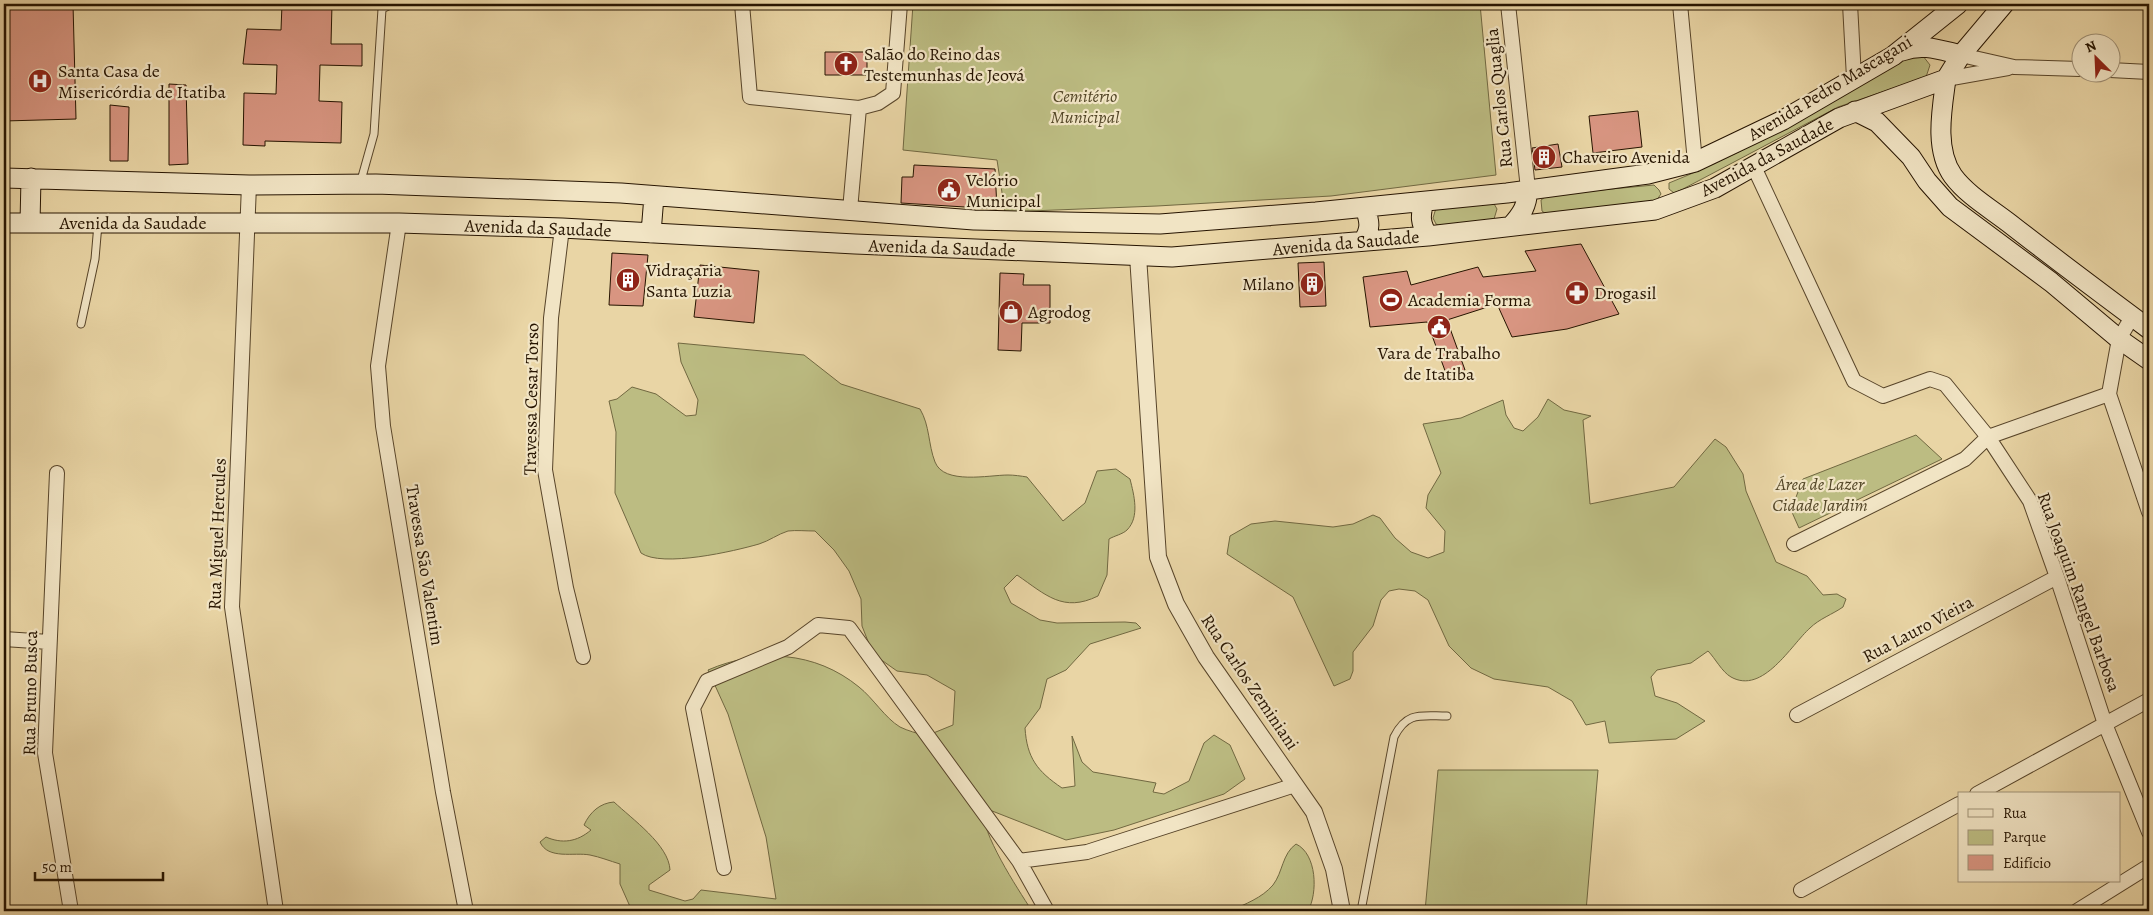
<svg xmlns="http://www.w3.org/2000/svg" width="2153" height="915" viewBox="0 0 2153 915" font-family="Alegreya,serif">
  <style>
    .green { fill: #bcbc82; stroke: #716841 }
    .building { fill: #d89581; stroke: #261400 }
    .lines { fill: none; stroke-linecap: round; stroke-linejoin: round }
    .service-casing { stroke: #574429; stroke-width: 9 }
    .minor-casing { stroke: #574429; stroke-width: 16 }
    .tertiary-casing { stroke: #574429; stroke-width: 18 }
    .secondary-casing { stroke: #261400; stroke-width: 21 }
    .service { stroke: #f1e4c4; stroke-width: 7 }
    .minor { stroke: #f1e4c4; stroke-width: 14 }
    .tertiary { stroke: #f1e4c4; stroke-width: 16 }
    .secondary { stroke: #f1e4c4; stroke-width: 19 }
    .labels { text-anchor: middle; stroke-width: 4.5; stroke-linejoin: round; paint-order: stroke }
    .poi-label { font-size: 18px; fill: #261400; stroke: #f1e4c4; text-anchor: start }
    .street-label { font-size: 18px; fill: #261400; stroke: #f1e4c4 }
    .park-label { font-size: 18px; font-style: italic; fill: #534627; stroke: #f1e4c4 }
  </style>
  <rect width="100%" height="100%" fill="#e9d5a5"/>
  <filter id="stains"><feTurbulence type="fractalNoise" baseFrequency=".004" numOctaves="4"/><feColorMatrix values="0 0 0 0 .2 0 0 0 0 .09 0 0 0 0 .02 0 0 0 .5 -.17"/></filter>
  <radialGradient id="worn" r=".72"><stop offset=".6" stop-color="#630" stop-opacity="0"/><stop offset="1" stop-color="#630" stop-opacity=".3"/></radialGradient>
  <path class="green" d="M 913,4 L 1480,4 L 1496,175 L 1331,196 L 1157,206 L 1005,212 L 997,160 L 903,150 Z
    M 1923,56 L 1930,65 L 1926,77 L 1838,107 L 1683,189 L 1674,193 L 1669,189 L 1669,183 C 1754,149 1831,102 1910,57 Z
    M 1654,185 L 1659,190 L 1661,194 L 1656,201 L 1546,214 L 1542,211 L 1541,200 L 1548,195 Z
    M 1493,202 L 1497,209 L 1494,219 L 1440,226 L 1436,224 L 1433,218 L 1436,208 Z
    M 678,343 L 804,355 L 841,384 L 920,409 C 930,426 928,444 935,462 C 944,485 989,475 1008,475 C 1014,475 1021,476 1027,477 L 1063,521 L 1085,503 L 1097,471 L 1116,469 L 1130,479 C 1134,495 1140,517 1127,530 C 1123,534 1114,536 1109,539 L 1107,575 L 1098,596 C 1063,613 1046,595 1017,575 L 1004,588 L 1011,603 L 1040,620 L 1057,623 L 1125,622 L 1136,623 L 1141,628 L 1090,644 L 1066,670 L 1047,679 L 1040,708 L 1025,728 C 1027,758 1037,771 1062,788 L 1075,786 L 1072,736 L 1082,762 L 1093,772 L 1156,783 L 1153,792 L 1164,794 L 1189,781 L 1204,743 L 1214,735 L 1230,745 L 1245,779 L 1224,794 L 1114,830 L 1066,840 L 982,807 C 982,835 1016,886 1032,911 L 632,911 L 620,884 L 620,864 C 610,861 600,857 590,855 C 574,852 548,860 540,842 L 546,837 C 562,844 577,842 591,830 L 584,825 C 590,812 600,803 614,802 C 632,819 669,845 670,870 L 649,885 L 649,890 L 685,901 L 693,899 L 701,890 L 776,899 L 766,837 L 728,714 L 708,670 C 759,648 815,651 859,687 C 873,698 885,718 900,727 C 908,731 917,733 926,736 L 953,725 L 955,691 L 927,675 L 897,671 L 873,654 L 862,626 L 861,599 L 849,571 L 834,550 L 815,531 C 806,531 796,530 788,531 C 778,534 769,541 759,544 C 735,551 662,568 641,553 L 615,493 L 616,432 L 609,401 L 617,399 L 632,387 L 656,394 L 686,416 L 696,415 L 698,400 L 681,362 Z
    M 1548,399 L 1564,410 L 1591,416 L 1583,420 L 1590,504 L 1674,487 L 1715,439 L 1726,447 L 1743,474 L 1746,491 L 1776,562 L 1807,576 L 1823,595 L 1837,594 L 1846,599 L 1843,607 C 1833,614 1819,619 1810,628 C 1791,645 1763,695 1731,677 C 1722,672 1715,658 1708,651 L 1691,663 L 1657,670 L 1651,677 L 1655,696 L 1677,703 L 1705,721 L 1676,739 L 1609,743 L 1605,721 L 1586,725 L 1572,701 L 1548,687 L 1494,679 L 1471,668 L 1449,646 L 1428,600 L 1415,591 L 1399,589 L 1389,591 L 1381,600 L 1373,626 L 1353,652 L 1353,671 L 1350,679 L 1334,686 L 1293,597 L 1227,554 L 1230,536 L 1251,524 L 1275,521 L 1333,527 L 1353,524 L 1373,515 L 1380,518 L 1395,538 L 1411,552 L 1428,558 L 1444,552 L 1445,531 L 1426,508 L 1428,495 L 1441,473 L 1423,424 L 1461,418 L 1503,400 L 1506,415 L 1514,428 L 1523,431 L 1538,417 Z
    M 1916,435 L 1942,459 L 1799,528 L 1791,510 L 1803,479 Z
    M 1438,770 L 1598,770 L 1586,911 L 1425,911 Z
    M 1296,844 C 1317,854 1318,893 1308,911 L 1230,911 C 1245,904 1262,898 1273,885 C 1283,872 1282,854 1296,844 Z"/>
  <path class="building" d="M 4,4 L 73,4 L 76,119 L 4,121 Z
    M 282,4 L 332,4 L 331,44 L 362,44 L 362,66 L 320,65 L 319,101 L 342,102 L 341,143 L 265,141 L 265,146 L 243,145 L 244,93 L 276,94 L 277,65 L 243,64 L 247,29 L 281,30 Z
    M 825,52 L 867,52 L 867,75 L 825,75 Z
    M 169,84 L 186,85 L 188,164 L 169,165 Z
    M 110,105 L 129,107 L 128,161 L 110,161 Z
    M 1638,111 L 1642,147 L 1593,153 L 1589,116 Z
    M 1558,144 L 1562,167 L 1535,170 L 1532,148 Z
    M 914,165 L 995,169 L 997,209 L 901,203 L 902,177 L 913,177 Z
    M 1581,244 L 1619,314 L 1567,329 L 1512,337 L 1497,304 L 1447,320 L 1465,370 L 1447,376 L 1427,322 L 1370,327 L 1363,277 L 1407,271 L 1411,285 L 1478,267 L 1483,277 L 1536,271 L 1525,251 Z
    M 612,253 L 648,255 L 643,306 L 609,305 Z
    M 1324,262 L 1326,306 L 1300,307 L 1298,263 Z
    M 700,265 L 759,271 L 754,323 L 694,317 Z
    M 1000,273 L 1024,274 L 1023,285 L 1050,285 L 1050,323 L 1022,323 L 1021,351 L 998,350 Z"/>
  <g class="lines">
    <g class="service-casing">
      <path id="service" d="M 360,184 L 374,134 L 382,9 L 392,4
        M 81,324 L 95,259 L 98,224
        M 1361,911 L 1394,737 C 1407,711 1421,716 1447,716"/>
    </g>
    <g class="minor-casing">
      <path id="minor" d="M 742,4 L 750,97 L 859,108 L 878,103 L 893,93 L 900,4
        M 1508,4 L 1528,189
        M 1680,4 L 1695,162
        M 1850,4 L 1854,78
        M 1961,55 L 2014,67 L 2080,69
        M 2110,70 L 2149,72
        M 1946,79 L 2008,68
        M 1754,167 L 1854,381 L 1883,396 L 1930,379 L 1945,384 L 1988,437 L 2030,501 L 2057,577 L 2105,724 L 2149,832
        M 249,185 L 232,607 L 276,911
        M 850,210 L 859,108
        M 399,223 L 378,366 L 383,426 L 443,792 L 466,911
        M 562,228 L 551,318 L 545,470 L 566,588 L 583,657
        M 2132,317 L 2119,339 L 2109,394 L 2149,512
        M 57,473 L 45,753 L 71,911
        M 1794,544 L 1965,459 L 1988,437 L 2109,394
        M 4,639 L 49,642
        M 1797,715 L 2057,577
        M 1977,794 L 2149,700
        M 1019,861 L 1087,852 L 1295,785
        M 724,868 L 693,708 L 707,681 L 788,647 L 818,625 L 849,628 L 1019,861 L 1047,911
        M 1801,890 L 1959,804
        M 2077,911 L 2149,866"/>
    </g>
    <g class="tertiary-casing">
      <path id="tertiary" d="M 1138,256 L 1158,557 L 1176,604 L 1206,657 L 1314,812 L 1334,869 L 1342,911"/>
    </g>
    <g class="secondary-casing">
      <path id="secondary" d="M 1902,51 C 1923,43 1940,50 1961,55
        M 1946,79 C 1942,109 1934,149 1953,176 C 1967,195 1991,209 2009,223 C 2055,259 2102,294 2149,329
        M 1855,111 L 1877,122 L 1911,157 L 1927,181 L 1950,207 L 2051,282 L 2119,339 L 2149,360
        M 4,178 L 249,185 L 376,184 L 621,193 L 974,220 L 1160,224 L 1316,212 L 1507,193 L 1648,174 L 1695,162 L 1783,120 L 1893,56 L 1958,4
        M 1424,202 C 1420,216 1420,223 1428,236
        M 4,223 L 399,223 L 562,228 L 855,244 L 1172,257 L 1428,236 L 1655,210 L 1715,188 L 1839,118 L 1946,79 L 1961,55 L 2004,4
        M 30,223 L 31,178
        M 1511,226 C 1522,214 1527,206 1528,189
        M 651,233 L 654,196
        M 1363,241 C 1371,229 1370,222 1365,208"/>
    </g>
    <use href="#service" class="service"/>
    <use href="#minor" class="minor"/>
    <use href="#tertiary" class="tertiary"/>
    <use href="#secondary" class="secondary"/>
  </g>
  <defs>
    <g id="church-disc" transform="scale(1.25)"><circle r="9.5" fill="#8f2418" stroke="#f1e4c4"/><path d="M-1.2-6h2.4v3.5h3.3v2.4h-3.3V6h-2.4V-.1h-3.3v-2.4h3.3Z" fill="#fff"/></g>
    <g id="hospital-disc" transform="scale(1.25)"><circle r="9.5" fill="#8f2418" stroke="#f1e4c4"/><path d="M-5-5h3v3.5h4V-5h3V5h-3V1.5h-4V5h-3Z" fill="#fff"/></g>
    <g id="building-disc" transform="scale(1.25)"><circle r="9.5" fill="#8f2418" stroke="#f1e4c4"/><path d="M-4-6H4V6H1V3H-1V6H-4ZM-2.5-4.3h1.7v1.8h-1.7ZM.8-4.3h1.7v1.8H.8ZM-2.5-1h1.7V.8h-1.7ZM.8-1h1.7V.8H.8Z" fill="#fff"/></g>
    <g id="civic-disc" transform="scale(1.25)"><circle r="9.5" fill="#8f2418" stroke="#f1e4c4"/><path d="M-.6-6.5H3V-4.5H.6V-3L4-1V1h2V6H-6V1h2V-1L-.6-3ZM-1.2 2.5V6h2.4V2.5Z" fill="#fff"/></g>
    <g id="pharmacy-disc" transform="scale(1.25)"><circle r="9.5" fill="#8f2418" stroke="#f1e4c4"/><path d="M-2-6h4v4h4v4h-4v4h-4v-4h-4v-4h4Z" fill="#fff"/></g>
    <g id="stadium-disc" transform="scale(1.25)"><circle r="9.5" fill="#8f2418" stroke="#f1e4c4"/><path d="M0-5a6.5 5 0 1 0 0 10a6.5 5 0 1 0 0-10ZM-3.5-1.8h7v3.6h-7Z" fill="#fff"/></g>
    <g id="shop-disc" transform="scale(1.25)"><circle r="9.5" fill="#8f2418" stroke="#f1e4c4"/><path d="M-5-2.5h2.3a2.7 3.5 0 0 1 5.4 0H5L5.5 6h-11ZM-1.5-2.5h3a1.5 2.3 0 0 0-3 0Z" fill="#fff"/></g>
  </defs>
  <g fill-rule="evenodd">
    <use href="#church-disc" x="846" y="64"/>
    <use href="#hospital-disc" x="40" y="81"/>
    <use href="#building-disc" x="1544" y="157"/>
    <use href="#civic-disc" x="949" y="190"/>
    <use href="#building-disc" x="628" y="280"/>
    <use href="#building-disc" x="1312" y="284"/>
    <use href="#pharmacy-disc" x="1577" y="293"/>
    <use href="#stadium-disc" x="1391" y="300"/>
    <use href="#shop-disc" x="1011" y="312"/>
    <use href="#civic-disc" x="1439" y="327"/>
  </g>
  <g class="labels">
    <g class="poi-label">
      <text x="864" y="60">Salão do Reino das<tspan x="864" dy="21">Testemunhas de Jeová</tspan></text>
      <text x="58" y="77">Santa Casa de<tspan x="58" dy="21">Misericórdia de Itatiba</tspan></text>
      <text x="1562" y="163">Chaveiro Avenida</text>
      <text x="966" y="186">Velório<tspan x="966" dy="21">Municipal</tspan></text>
      <text x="646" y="276">Vidraçaria<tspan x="646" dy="21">Santa Luzia</tspan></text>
      <text x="1294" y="290" text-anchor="end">Milano</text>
      <text x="1594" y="299">Drogasil</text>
      <text x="1408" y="306">Academia Forma</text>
      <text x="1028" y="318">Agrodog</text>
      <text x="1439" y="359" text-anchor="middle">Vara de Trabalho<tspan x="1439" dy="21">de Itatiba</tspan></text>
    </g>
    <g class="street-label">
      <text transform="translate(1830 88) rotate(-31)" y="6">Avenida Pedro Mascagani</text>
      <text transform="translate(1499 98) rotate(-96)" y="6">Rua Carlos Quaglia</text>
      <text transform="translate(1767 157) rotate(-28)" y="6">Avenida da Saudade</text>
      <text x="133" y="229">Avenida da Saudade</text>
      <text transform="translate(538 228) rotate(2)" y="6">Avenida da Saudade</text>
      <text transform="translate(1346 243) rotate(-5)" y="6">Avenida da Saudade</text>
      <text transform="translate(942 248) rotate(2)" y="6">Avenida da Saudade</text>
      <text transform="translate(531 399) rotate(-89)" y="6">Travessa Cesar Torso</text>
      <text transform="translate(217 534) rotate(-88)" y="6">Rua Miguel Hercules</text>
      <text transform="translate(425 565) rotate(81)" y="6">Travessa São Valentim</text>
      <text transform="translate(2079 592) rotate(70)" y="6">Rua Joaquim Rangel Barbosa</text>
      <text transform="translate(1918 629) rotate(-28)" y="6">Rua Lauro Vieira</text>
      <text transform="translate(1250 682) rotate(56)" y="6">Rua Carlos Zeminiani</text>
      <text transform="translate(30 693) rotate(-89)" y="6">Rua Bruno Busca</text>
    </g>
    <g class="park-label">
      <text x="1085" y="102">Cemitério<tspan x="1085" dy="21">Municipal</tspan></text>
      <text x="1820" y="490">Área de Lazer<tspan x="1820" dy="21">Cidade Jardim</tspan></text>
    </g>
  </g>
  <rect width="2153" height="915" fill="none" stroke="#e9d5a5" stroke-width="20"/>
  <rect x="5" y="5" width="2143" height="905" fill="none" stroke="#261400" stroke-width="2.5"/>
  <rect x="10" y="10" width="2133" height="895" fill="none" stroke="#261400"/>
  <rect x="1958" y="792" width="162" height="90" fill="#f1e4c4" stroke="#a09176"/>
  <rect x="1968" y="809" width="25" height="8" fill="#f1e4c4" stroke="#a09176"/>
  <text x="2003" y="818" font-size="15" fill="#261400">Rua</text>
  <rect x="1968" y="830" width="25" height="15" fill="#bcbc82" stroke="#a09176"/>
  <text x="2003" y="842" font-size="15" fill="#261400">Parque</text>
  <rect x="1968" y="855" width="25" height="15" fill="#d89581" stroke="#a09176"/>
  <text x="2003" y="868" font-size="15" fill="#261400">Edifício</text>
  <g transform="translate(2096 58) rotate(336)"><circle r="24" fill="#f1e4c4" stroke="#a09176"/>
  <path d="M0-4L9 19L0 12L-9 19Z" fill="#8f2418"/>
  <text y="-8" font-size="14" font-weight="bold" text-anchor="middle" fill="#261400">N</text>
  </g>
  <path d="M35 872v8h128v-8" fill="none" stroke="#261400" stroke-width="2.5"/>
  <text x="42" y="872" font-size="15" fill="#261400" stroke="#f1e4c4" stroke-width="4" paint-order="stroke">50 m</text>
  <rect width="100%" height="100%" filter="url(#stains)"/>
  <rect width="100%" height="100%" fill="url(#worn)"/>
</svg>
